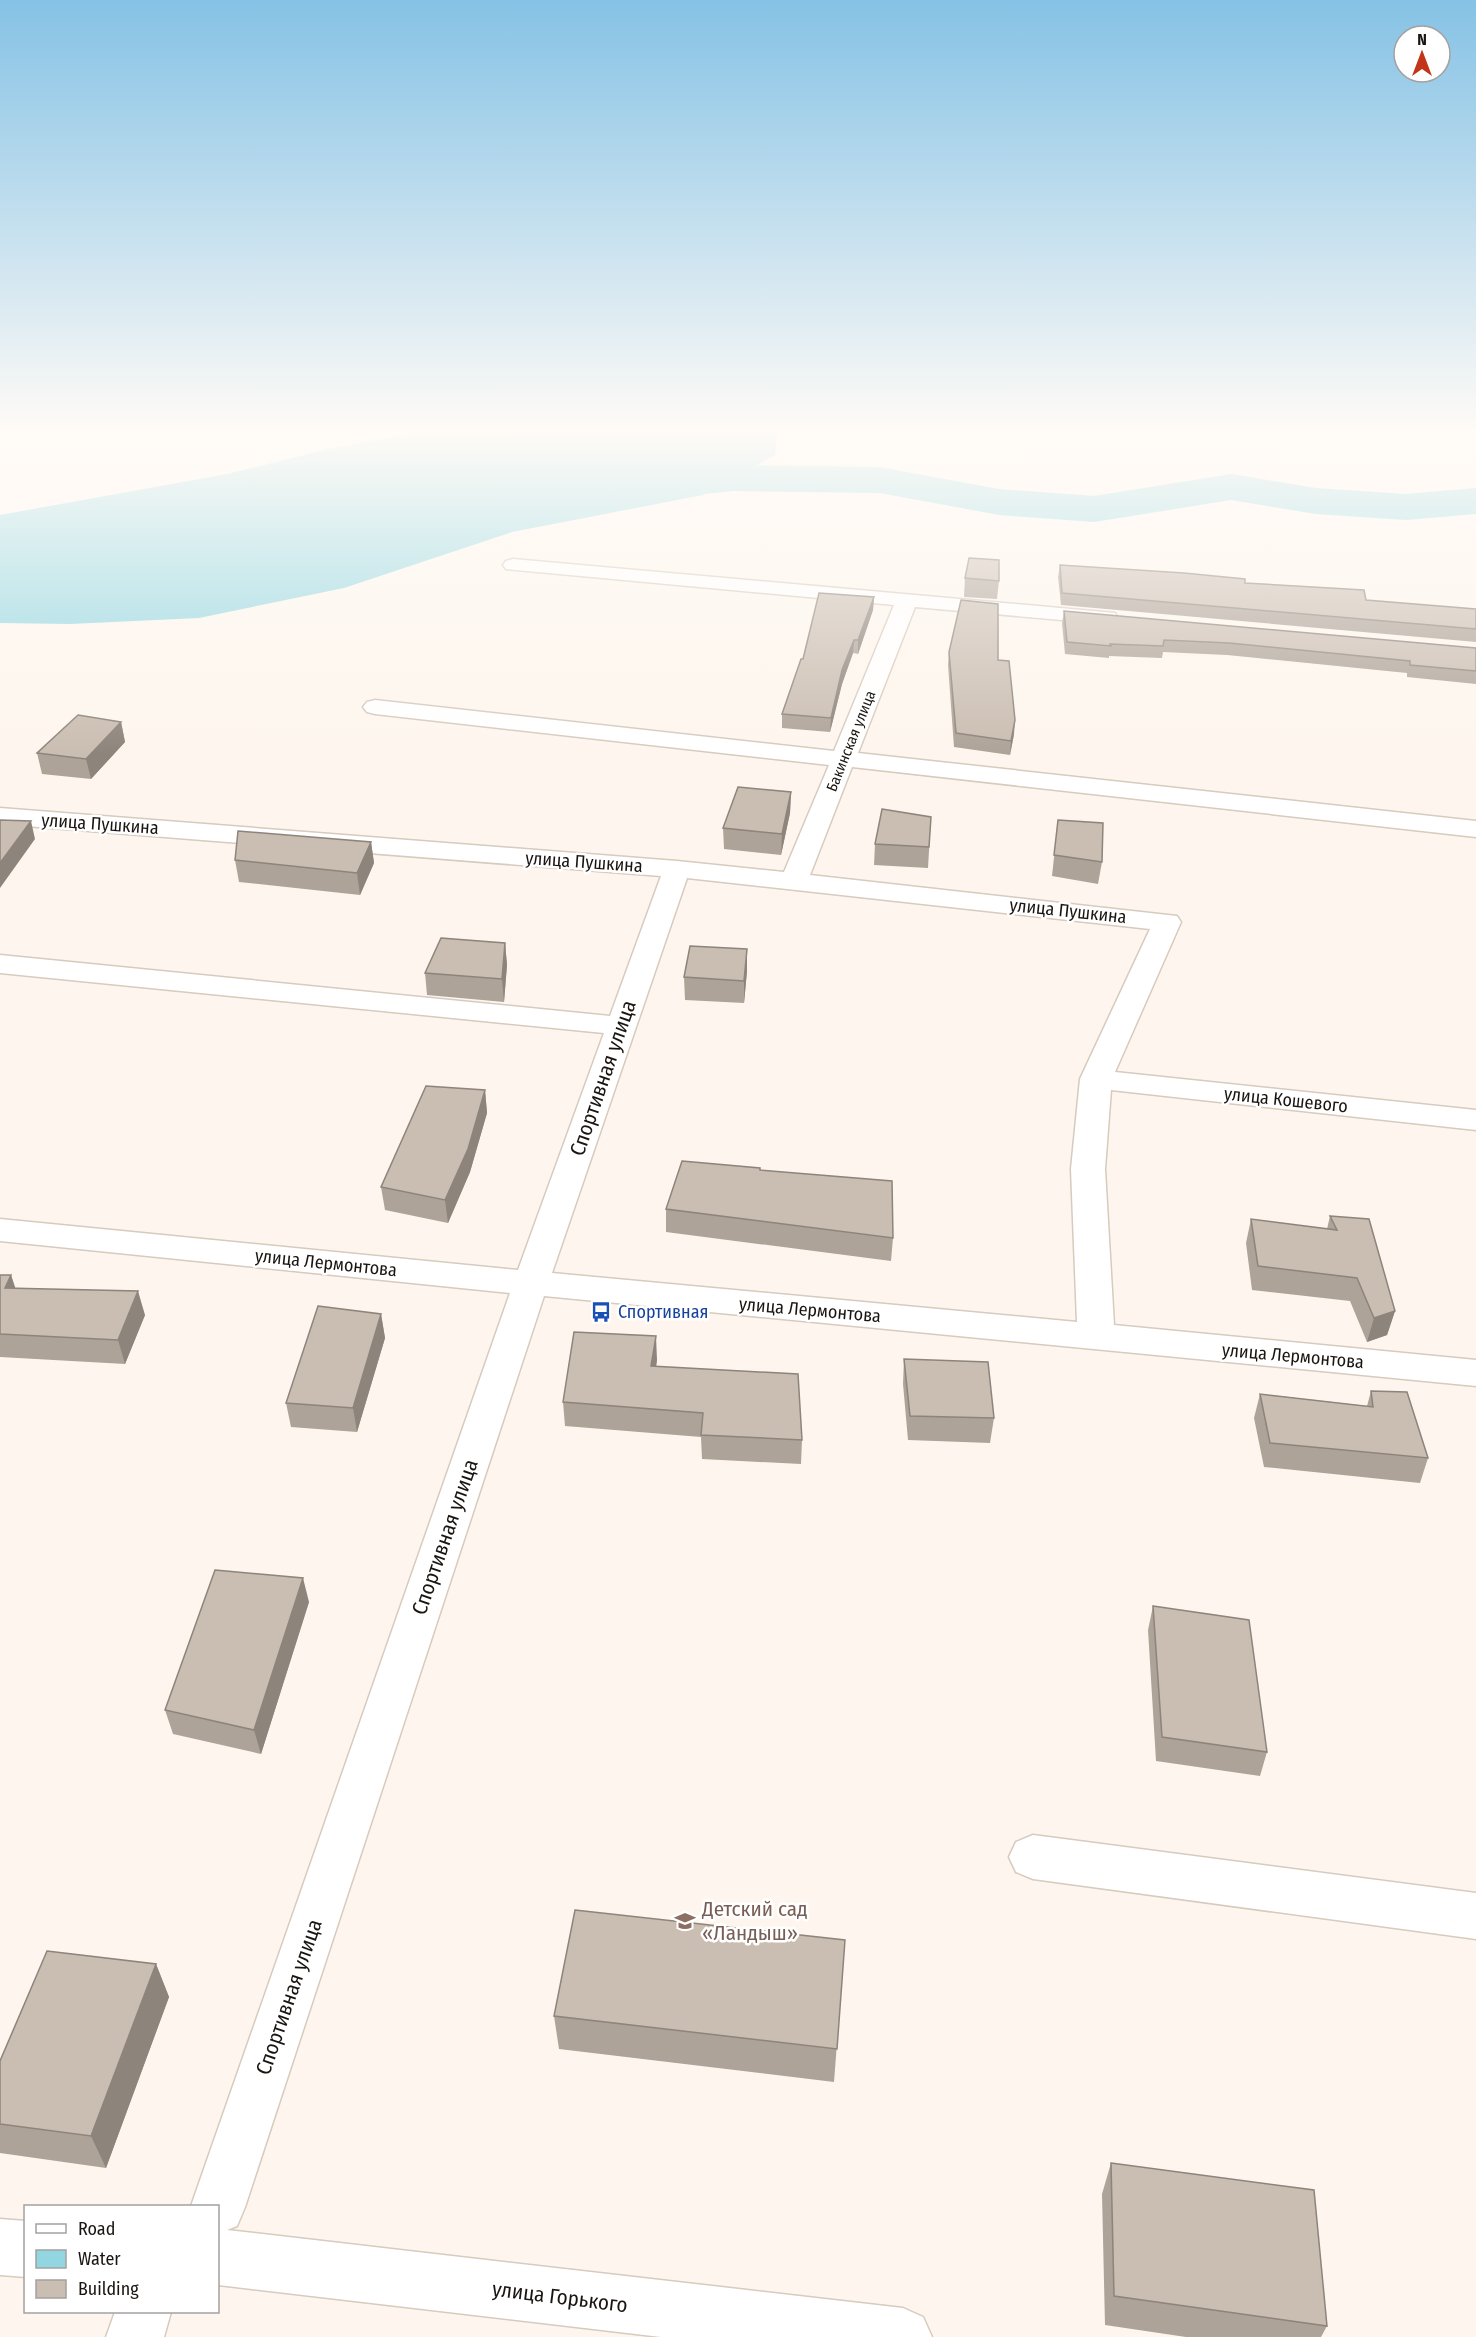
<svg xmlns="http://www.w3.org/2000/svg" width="1476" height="2337" viewBox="0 0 1476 2337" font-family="'Fira Sans Condensed',sans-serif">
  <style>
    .water { fill: #92d6e1 }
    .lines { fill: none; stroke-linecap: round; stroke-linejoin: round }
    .river { fill: #92d6e1; fill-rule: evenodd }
    .minor-casing { stroke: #d7cabe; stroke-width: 3 }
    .minor { fill: #fff; fill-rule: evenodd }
    .wall { fill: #aea398 }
    .shaded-wall { fill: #8d847c }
    .building { fill: #cabdb1; stroke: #8d847c; stroke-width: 1.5 }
    .labels { text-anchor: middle; stroke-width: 5; stroke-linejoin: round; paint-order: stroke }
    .far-street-label { font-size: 15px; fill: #1a1511; stroke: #fff }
    .street-label { font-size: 18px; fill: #1a1511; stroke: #fff }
    .transit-label { font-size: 18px; fill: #164399; stroke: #fff; text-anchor: start }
    .near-street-label { font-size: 21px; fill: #1a1511; stroke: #fff }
    .near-education-label { font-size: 21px; fill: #785e54; stroke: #fff; text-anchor: start }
  </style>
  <rect width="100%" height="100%" fill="#fef6ee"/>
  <path class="water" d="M 442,428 L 778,428 L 775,455 L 703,495 L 512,532 L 344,588 L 199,618 L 70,624 L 0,623 L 0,515 L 227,474 L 329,449 Z"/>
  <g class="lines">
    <path class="river" d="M 733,465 L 880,467 L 999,489 L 1094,496 L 1231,474 L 1316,488 L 1406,494 L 1476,488 L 1476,514 L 1406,520 L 1316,514 L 1231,500 L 1094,522 L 999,515 L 880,493 L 733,491 L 630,502 L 615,498 L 608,489 L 615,480 L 630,476 Z"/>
    <g class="minor-casing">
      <path id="minor" d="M 513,559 L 1115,613 L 1118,618 L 1115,623 L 1107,624 L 915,607 L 858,753 L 1476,821 L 1476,837 L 852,767 L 810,875 L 1177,916 L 1181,922 L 1115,1072 L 1476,1110 L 1476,1130 L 1111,1090 L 1105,1169 L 1114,1325 L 1476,1360 L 1476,1386 L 544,1296 L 245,2207 L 237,2226 L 227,2230 L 903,2308 L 923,2317 L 932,2337 L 661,2337 L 218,2285 L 218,2206 L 191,2206 L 510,1293 L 0,1241 L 0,1219 L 518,1270 L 604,1033 L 0,973 L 0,955 L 610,1016 L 661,876 L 0,824 L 0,808 L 677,861 L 784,872 L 829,765 L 375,714 L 367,712 L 363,707 L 367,702 L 375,700 L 834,751 L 894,605 L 506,569 L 503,565 L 506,561 ZM 687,878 L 1150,929 L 1080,1079 L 1071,1169 L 1077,1322 L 552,1273 Z
        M 1033,1835 L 1476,1893 L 1476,1939 L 1033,1879 L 1016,1872 L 1009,1857 L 1016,1842 Z
        M 0,2219 L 26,2221 L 26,2277 L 0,2275 Z
        M 115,2312 L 171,2312 L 164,2337 L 106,2337 Z"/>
    </g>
    <use href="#minor" class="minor"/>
  </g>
  <path class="wall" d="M 1060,565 L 1245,583 L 1366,600 L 1476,609 L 1476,642 L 1061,605 L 1058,577 Z
    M 965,578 L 999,581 L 997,599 L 964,597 Z
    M 874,597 L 873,610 L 858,654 L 853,653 L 842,684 L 830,732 L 782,728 L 782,714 L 803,659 Z
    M 1064,611 L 1476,648 L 1476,684 L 1407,677 L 1407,673 L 1227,655 L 1163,652 L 1162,658 L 1109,656 L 1109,658 L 1065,654 L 1062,623 Z
    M 949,652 L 998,660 L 1014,734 L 1010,755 L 954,747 L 948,665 Z
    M 121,722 L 125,742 L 91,779 L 42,774 L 37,753 Z
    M 791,792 L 790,813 L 781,855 L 724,849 L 723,828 Z
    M 931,817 L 928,868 L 874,865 L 875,844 Z
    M 1058,820 L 1102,862 L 1098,884 L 1052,876 Z
    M 371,842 L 374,863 L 360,895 L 239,882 L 235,860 Z
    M 505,943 L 507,965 L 504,1002 L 427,995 L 425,973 Z
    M 747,949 L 747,971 L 744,1003 L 685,1000 L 684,977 Z
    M 485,1090 L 487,1113 L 470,1172 L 448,1223 L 385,1210 L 381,1187 Z
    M 760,1171 L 893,1238 L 891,1261 L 666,1232 L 666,1209 Z
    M 1330,1216 L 1395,1311 L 1387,1335 L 1367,1342 L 1350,1301 L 1252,1290 L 1246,1243 L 1251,1219 L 1327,1229 Z
    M 0,1275 L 11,1275 L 15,1288 L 145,1315 L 125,1364 L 0,1357 Z
    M 381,1314 L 385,1338 L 357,1432 L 291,1427 L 286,1403 Z
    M 904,1359 L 994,1418 L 990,1443 L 908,1440 L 903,1384 Z
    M 657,1360 L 656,1367 L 802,1440 L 801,1464 L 702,1459 L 701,1437 L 565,1426 L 563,1402 Z
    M 1371,1391 L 1428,1458 L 1420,1483 L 1264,1467 L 1254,1418 L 1260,1394 L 1367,1406 Z
    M 309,1602 L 261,1754 L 173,1734 L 165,1710 Z
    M 1153,1606 L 1267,1752 L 1260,1776 L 1156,1761 L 1148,1630 Z
    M 845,1940 L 834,2082 L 559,2049 L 554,2016 Z
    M 156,1964 L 169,1997 L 106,2168 L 0,2153 L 0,2061 Z
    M 1111,2163 L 1327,2326 L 1321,2337 L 1186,2337 L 1105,2325 L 1102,2194 Z"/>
  <path class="shaded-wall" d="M 874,597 L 873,610 L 858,654 L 858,640 Z
    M 854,640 L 853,653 L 842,684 L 830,732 L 831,718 L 842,670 Z
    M 1015,720 L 1014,734 L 1010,755 L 1011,741 Z
    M 121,722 L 125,742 L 91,779 L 86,759 Z
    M 791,792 L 790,813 L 781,855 L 782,834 Z
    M 31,821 L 35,839 L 0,888 L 0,863 Z
    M 371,842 L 374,863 L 360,895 L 357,873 Z
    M 505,943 L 507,965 L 504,1002 L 502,979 Z
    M 747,949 L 747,971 L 744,1003 L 744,981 Z
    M 485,1090 L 487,1113 L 470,1172 L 448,1223 L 445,1200 Z
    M 11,1275 L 19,1299 L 5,1288 Z
    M 138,1291 L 145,1315 L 125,1364 L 118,1340 Z
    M 1395,1311 L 1387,1335 L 1367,1342 L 1374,1318 Z
    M 381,1314 L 385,1338 L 357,1432 L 353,1408 Z
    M 656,1336 L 657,1360 L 652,1391 L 651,1366 Z
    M 303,1578 L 309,1602 L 261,1754 L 254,1730 Z
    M 156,1964 L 169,1997 L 106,2168 L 91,2136 Z"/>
  <path class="building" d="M 969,558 L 999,560 L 999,581 L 965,578 Z
    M 1060,565 L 1184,573 L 1245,579 L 1245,583 L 1364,590 L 1366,600 L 1476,609 L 1476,629 L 1062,593 Z
    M 819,593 L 874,597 L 858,640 L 854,640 L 842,670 L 831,718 L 782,714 L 801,659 L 803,659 Z
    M 961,600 L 998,604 L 998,660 L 1009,661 L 1015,720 L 1011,741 L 956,733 L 949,652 Z
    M 1064,611 L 1476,648 L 1476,671 L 1410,665 L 1410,661 L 1229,643 L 1164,640 L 1163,646 L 1110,644 L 1111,646 L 1067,642 Z
    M 78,715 L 121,722 L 86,759 L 37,753 Z
    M 738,787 L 791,792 L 782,834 L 723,828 Z
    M 882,809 L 931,817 L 929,847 L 875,844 Z
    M 0,820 L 31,821 L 0,863 Z
    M 1058,820 L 1103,823 L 1102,862 L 1054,855 Z
    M 238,831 L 371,842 L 357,873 L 235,860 Z
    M 441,938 L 505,943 L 502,979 L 425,973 Z
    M 690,946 L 747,949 L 744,981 L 684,977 Z
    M 426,1086 L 485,1090 L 468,1149 L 445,1200 L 381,1187 Z
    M 682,1161 L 760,1168 L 760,1170 L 892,1181 L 893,1238 L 666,1209 Z
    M 1330,1216 L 1369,1219 L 1395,1311 L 1374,1318 L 1357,1278 L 1258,1266 L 1251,1219 L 1337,1230 Z
    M 0,1275 L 11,1275 L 5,1288 L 138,1291 L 118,1340 L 0,1334 Z
    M 318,1306 L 381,1314 L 353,1408 L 286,1403 Z
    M 574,1332 L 656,1336 L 651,1366 L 798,1374 L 802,1440 L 701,1435 L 703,1413 L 563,1402 Z
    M 904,1359 L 988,1362 L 994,1418 L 910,1416 Z
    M 1371,1391 L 1407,1392 L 1428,1458 L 1270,1443 L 1260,1394 L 1373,1407 Z
    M 215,1570 L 303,1578 L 254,1730 L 165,1710 Z
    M 1153,1606 L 1249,1620 L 1267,1752 L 1162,1737 Z
    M 575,1910 L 845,1940 L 837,2049 L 554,2016 Z
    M 47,1951 L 156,1964 L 91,2136 L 0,2124 L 0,2061 Z
    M 1111,2163 L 1314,2190 L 1327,2326 L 1114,2296 Z"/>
  <linearGradient id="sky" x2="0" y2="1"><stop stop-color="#85c2e5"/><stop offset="0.57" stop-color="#fffbf7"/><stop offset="1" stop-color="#fffbf7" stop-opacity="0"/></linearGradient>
  <rect width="1476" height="755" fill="url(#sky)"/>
  <defs>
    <g id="bus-bare" transform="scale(1.62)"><path d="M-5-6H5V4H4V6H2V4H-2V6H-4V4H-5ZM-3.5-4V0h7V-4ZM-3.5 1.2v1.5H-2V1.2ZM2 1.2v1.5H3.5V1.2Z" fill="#1a4fb4" stroke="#fff" stroke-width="2.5" paint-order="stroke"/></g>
    <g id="school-bare" transform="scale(1.62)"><path d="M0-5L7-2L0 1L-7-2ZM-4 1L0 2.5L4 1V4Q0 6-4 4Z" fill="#8d6e63" stroke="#fff" stroke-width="2.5" paint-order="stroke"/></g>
  </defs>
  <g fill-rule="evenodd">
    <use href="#bus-bare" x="601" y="1312"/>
    <use href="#school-bare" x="685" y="1921"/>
  </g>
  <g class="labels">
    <g class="far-street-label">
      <text transform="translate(851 741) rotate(-68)" y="5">Бакинская улица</text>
    </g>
    <g class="street-label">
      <text transform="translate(100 824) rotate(4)" y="6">улица Пушкина</text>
      <text transform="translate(584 862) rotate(4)" y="6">улица Пушкина</text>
      <text transform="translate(1068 911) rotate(6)" y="6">улица Пушкина</text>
      <text transform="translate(1286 1100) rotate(6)" y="6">улица Кошевого</text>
      <text transform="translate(326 1263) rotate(6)" y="6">улица Лермонтова</text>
      <text transform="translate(810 1310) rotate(5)" y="6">улица Лермонтова</text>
      <text transform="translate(1293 1356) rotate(5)" y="6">улица Лермонтова</text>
    </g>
    <g class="transit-label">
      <text x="618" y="1318">Спортивная</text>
    </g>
    <g class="near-street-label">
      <text transform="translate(603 1078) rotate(-71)" y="7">Спортивная улица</text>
      <text transform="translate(445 1537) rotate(-71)" y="7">Спортивная улица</text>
      <text transform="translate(289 1997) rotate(-71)" y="7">Спортивная улица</text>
      <text transform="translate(560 2297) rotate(7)" y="7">улица Горького</text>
    </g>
    <g class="near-education-label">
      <text x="702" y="1916">Детский сад<tspan x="702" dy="24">«Ландыш»</tspan></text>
    </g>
  </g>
  <rect x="24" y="2205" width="195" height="108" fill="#ffffff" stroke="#a3a1a0" stroke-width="1.5"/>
  <rect x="36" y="2224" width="30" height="9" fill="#ffffff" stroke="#a3a1a0" stroke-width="1.5"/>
  <text x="78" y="2235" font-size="18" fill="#1a1511">Road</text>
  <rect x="36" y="2250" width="30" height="18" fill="#92d6e1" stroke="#a3a1a0" stroke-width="1.5"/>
  <text x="78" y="2265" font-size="18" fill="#1a1511">Water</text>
  <rect x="36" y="2280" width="30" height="18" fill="#cabdb1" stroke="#a3a1a0" stroke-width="1.5"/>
  <text x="78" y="2295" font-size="18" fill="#1a1511">Building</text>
  <g transform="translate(1422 54)"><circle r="28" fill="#ffffff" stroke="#a3a1a0" stroke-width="1.5"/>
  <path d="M0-4.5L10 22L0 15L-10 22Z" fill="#c13618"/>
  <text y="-9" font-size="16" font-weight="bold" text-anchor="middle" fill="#1a1511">N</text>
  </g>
</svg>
